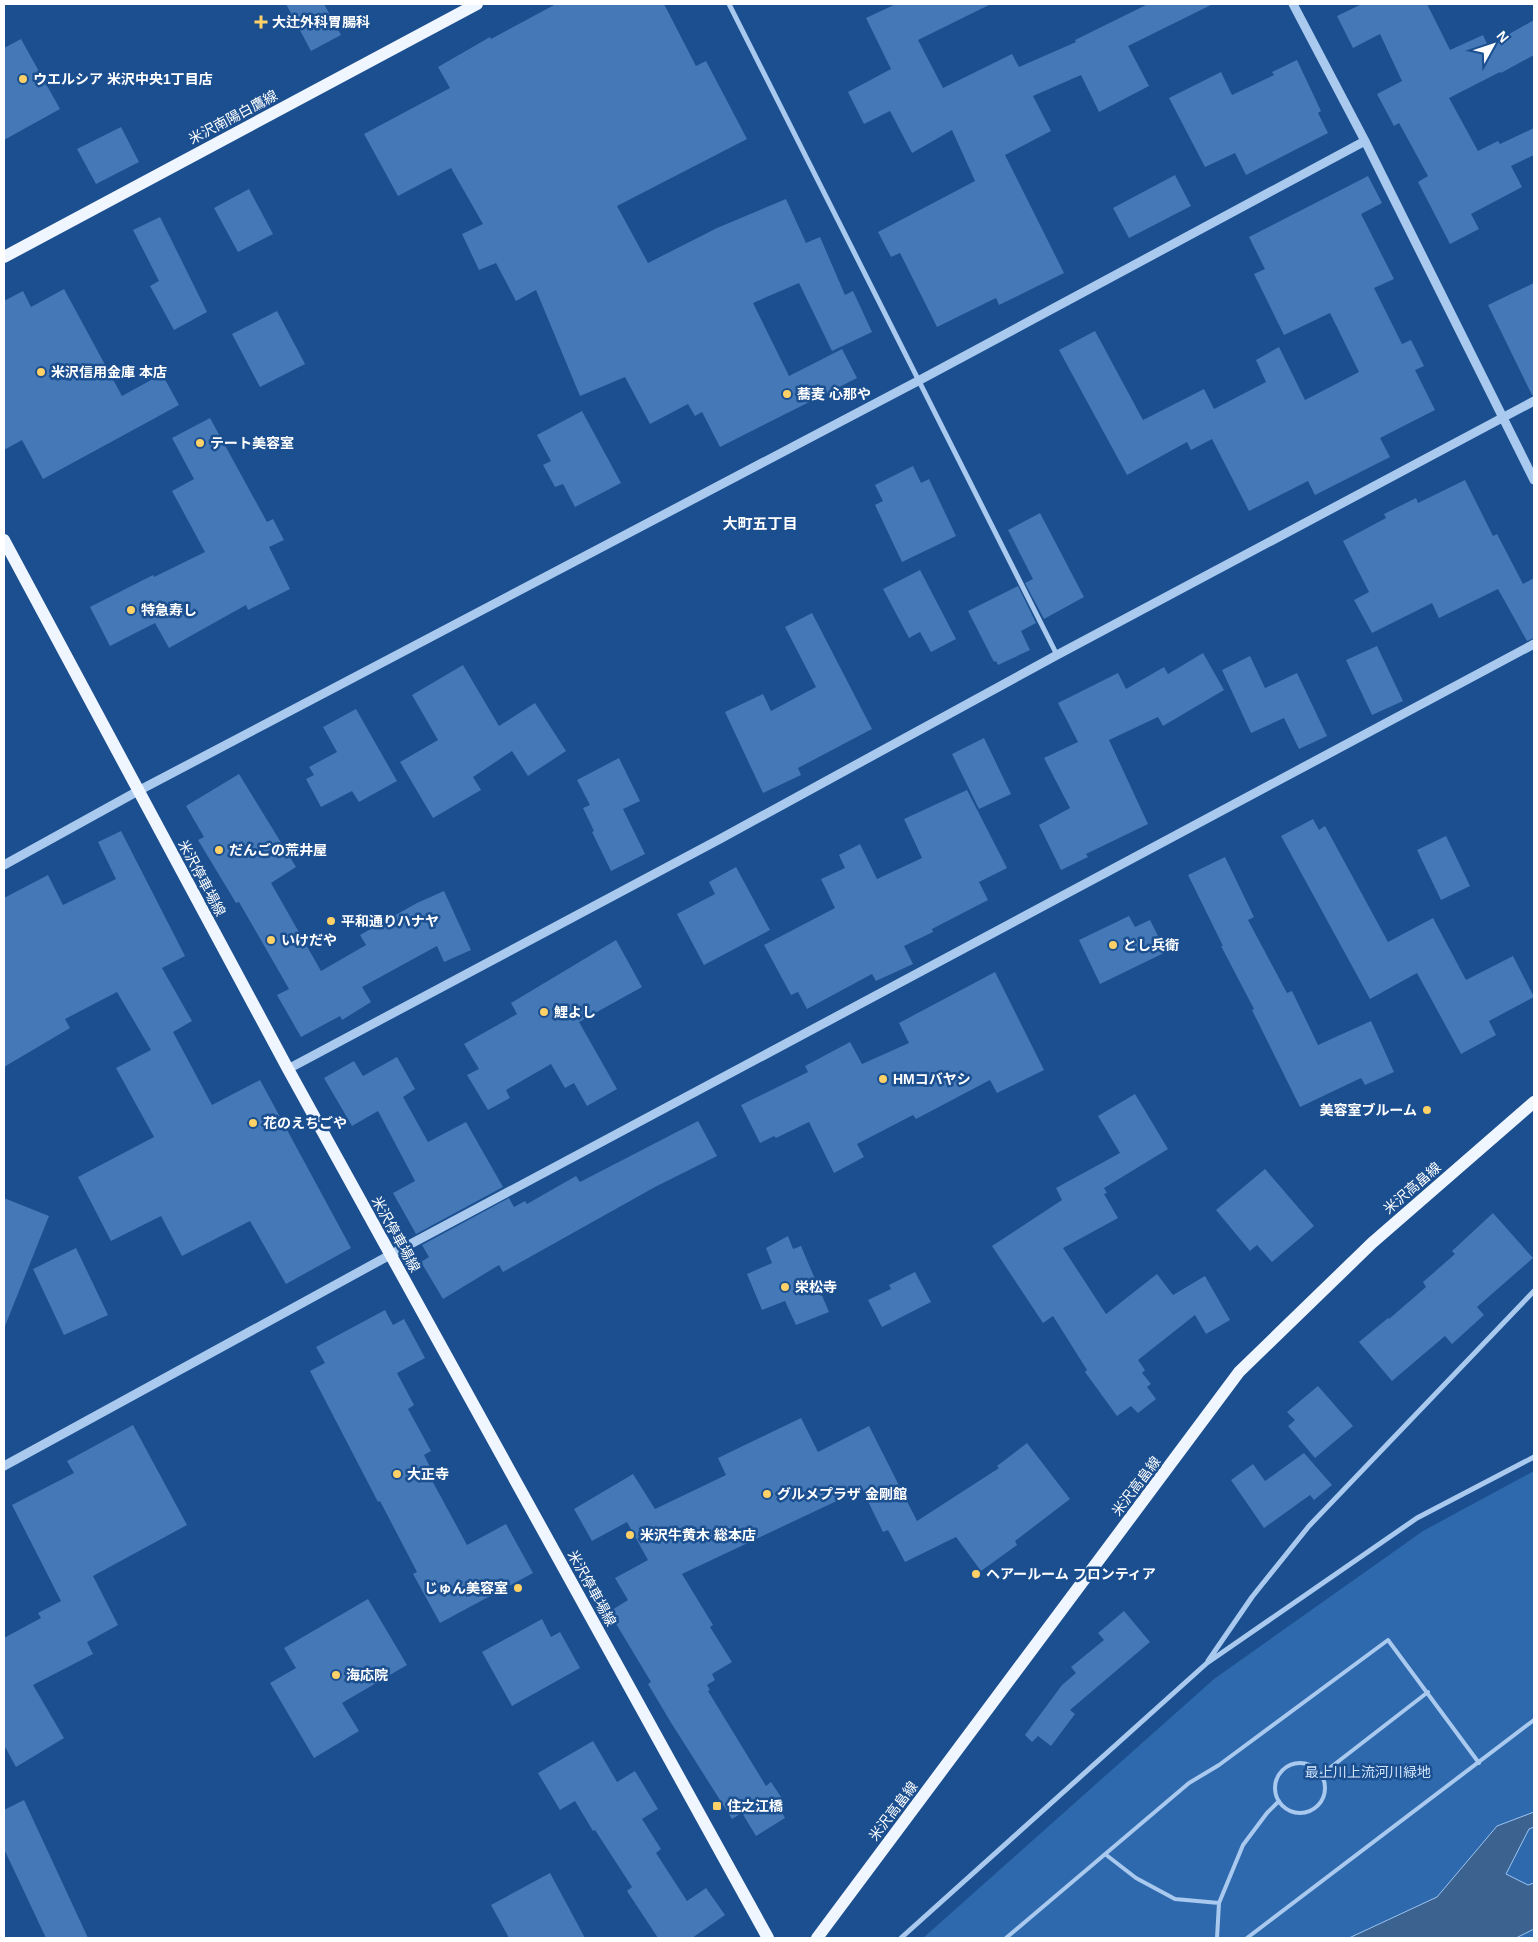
<svg xmlns="http://www.w3.org/2000/svg" width="1538" height="1942" viewBox="0 0 1538 1942" font-family="Arial,'Noto Sans JP',sans-serif">
  <style>
    .green { fill: #2e69ad }
    .water { fill: #3c6290; stroke: #9cc4f0 }
    .building { fill: #4478b7 }
    .lines { fill: none; stroke-linecap: round; stroke-linejoin: round }
    .service { stroke: #a9c9ee; stroke-width: 4 }
    .minor { stroke: #a9c9ee; stroke-width: 5 }
    .tertiary { stroke: #a9c9ee; stroke-width: 9 }
    .primary { stroke: #f0f6ff; stroke-width: 12 }
    .poi-dot { fill: #ffd166; stroke: #1b4f8f; stroke-width: 2 }
    .labels { text-anchor: middle; stroke-width: 5; stroke-linejoin: round; paint-order: stroke }
    .poi-label { font-size: 14px; font-weight: bold; fill: #fff; stroke: #1b4f8f; text-anchor: start }
    .street-label { font-size: 14px; fill: #fff; stroke: #1b4f8f }
    .park-label { font-size: 14px; fill: #cfe3fa; stroke: #1b4f8f }
    .neighbourhood-label { font-size: 15px; font-weight: bold; fill: #fff; stroke: #1b4f8f }
  </style>
  <rect width="100%" height="100%" fill="#1b4f8f"/>
  <path class="green" d="M 1534,1471 L 1534,1938 L 923,1938 L 1214,1679 L 1423,1531 Z"/>
  <path class="water" d="M 1534,1812 L 1534,1827 L 1529,1829 L 1506,1874 L 1528,1885 L 1534,1883 L 1534,1929 L 1516,1938 L 1349,1938 L 1437,1897 L 1497,1826 Z"/>
  <path class="building" d="M 286,4 L 324,4 L 341,35 L 311,51 Z
    M 556,4 L 664,4 L 696,66 L 706,61 L 747,139 L 617,206 L 648,263 L 717,228 L 786,199 L 806,243 L 820,237 L 845,295 L 853,291 L 872,332 L 832,351 L 799,283 L 753,303 L 789,376 L 842,349 L 857,378 L 720,447 L 702,412 L 695,416 L 688,404 L 650,424 L 625,377 L 580,396 L 536,290 L 516,301 L 496,263 L 479,270 L 462,234 L 483,224 L 451,168 L 398,196 L 364,134 L 450,88 L 438,67 L 490,37 L 491,39 Z
    M 896,4 L 991,4 L 918,40 L 943,88 L 1012,54 L 1019,67 L 1076,42 L 1075,40 L 1148,4 L 1213,4 L 1128,46 L 1149,86 L 1099,112 L 1081,75 L 1033,96 L 1051,131 L 1005,155 L 1064,273 L 999,305 L 996,298 L 937,327 L 900,253 L 891,257 L 878,232 L 975,181 L 952,130 L 912,153 L 890,111 L 864,124 L 848,92 L 891,69 L 866,18 Z
    M 1362,4 L 1427,4 L 1450,50 L 1483,35 L 1488,46 L 1534,20 L 1534,55 L 1501,73 L 1500,72 L 1449,98 L 1478,151 L 1498,141 L 1500,144 L 1534,128 L 1534,155 L 1511,166 L 1522,187 L 1471,214 L 1479,229 L 1450,244 L 1418,182 L 1428,176 L 1399,123 L 1394,126 L 1377,94 L 1402,81 L 1380,34 L 1353,48 L 1337,16 Z
    M 21,39 L 60,109 L 4,140 L 4,48 Z
    M 1297,60 L 1321,111 L 1318,113 L 1328,133 L 1246,175 L 1235,153 L 1205,167 L 1169,98 L 1221,72 L 1232,95 L 1274,75 L 1272,72 Z
    M 121,127 L 139,162 L 96,184 L 77,149 Z
    M 1175,175 L 1191,206 L 1129,238 L 1113,208 Z
    M 1368,176 L 1382,203 L 1361,214 L 1394,279 L 1374,288 L 1402,344 L 1411,340 L 1424,366 L 1415,370 L 1435,410 L 1380,438 L 1390,457 L 1315,495 L 1308,481 L 1249,511 L 1212,439 L 1191,450 L 1187,442 L 1127,475 L 1059,350 L 1095,331 L 1143,420 L 1204,389 L 1214,409 L 1266,382 L 1256,360 L 1279,347 L 1305,400 L 1359,372 L 1330,313 L 1284,335 L 1254,274 L 1265,269 L 1249,237 Z
    M 249,189 L 273,234 L 238,252 L 214,208 Z
    M 160,217 L 207,312 L 174,330 L 150,286 L 159,281 L 133,230 Z
    M 1534,283 L 1534,395 L 1532,395 L 1488,305 Z
    M 64,289 L 122,396 L 162,374 L 179,405 L 43,479 L 22,440 L 4,450 L 4,301 L 23,291 L 31,307 Z
    M 277,311 L 305,364 L 260,387 L 232,334 Z
    M 582,411 L 621,483 L 575,507 L 563,484 L 555,487 L 543,465 L 551,461 L 537,435 Z
    M 210,418 L 267,522 L 273,519 L 284,540 L 269,547 L 290,589 L 248,610 L 246,605 L 169,648 L 155,623 L 110,646 L 90,607 L 153,575 L 154,577 L 205,552 L 172,491 L 194,479 L 172,438 Z
    M 913,466 L 921,483 L 929,479 L 956,536 L 902,562 L 875,505 L 883,501 L 875,485 Z
    M 1465,480 L 1493,536 L 1497,534 L 1523,584 L 1534,578 L 1534,638 L 1527,641 L 1498,589 L 1439,618 L 1432,603 L 1372,633 L 1354,600 L 1369,592 L 1343,541 L 1386,518 L 1384,514 L 1416,498 L 1418,503 Z
    M 1040,513 L 1084,597 L 1044,619 L 1025,583 L 1033,579 L 1008,530 Z
    M 920,570 L 956,639 L 931,652 L 920,632 L 909,638 L 883,589 Z
    M 1018,586 L 1036,623 L 1021,631 L 1030,650 L 998,665 L 996,661 L 994,662 L 968,611 Z
    M 812,613 L 872,729 L 798,768 L 801,775 L 763,793 L 725,712 L 763,694 L 771,711 L 816,687 L 785,627 Z
    M 1377,646 L 1403,701 L 1372,715 L 1346,660 Z
    M 1203,653 L 1224,690 L 1163,726 L 1158,717 L 1109,740 L 1148,824 L 1086,854 L 1088,857 L 1061,870 L 1039,825 L 1070,808 L 1044,758 L 1078,742 L 1058,703 L 1118,673 L 1126,689 L 1164,667 L 1168,674 Z
    M 1250,656 L 1265,688 L 1297,673 L 1327,736 L 1299,749 L 1284,718 L 1251,733 L 1222,670 Z
    M 463,665 L 499,726 L 535,703 L 566,751 L 528,776 L 512,751 L 473,777 L 481,790 L 433,818 L 400,762 L 438,740 L 412,695 Z
    M 356,709 L 397,781 L 359,802 L 352,791 L 321,807 L 306,779 L 314,775 L 309,767 L 337,752 L 323,727 Z
    M 984,738 L 1011,794 L 979,809 L 952,754 Z
    M 619,758 L 640,801 L 623,809 L 645,854 L 611,871 L 592,832 L 594,831 L 583,808 L 590,805 L 577,780 Z
    M 239,774 L 296,867 L 271,883 L 321,971 L 366,945 L 360,935 L 417,903 L 444,891 L 471,950 L 444,962 L 437,946 L 362,987 L 371,1002 L 342,1020 L 340,1016 L 301,1037 L 277,995 L 289,989 L 239,902 L 236,903 L 198,840 L 204,837 L 186,806 Z
    M 967,790 L 1007,868 L 979,882 L 988,900 L 932,929 L 933,932 L 904,946 L 913,964 L 876,981 L 872,974 L 807,1009 L 798,992 L 791,995 L 764,945 L 835,908 L 821,879 L 845,868 L 839,855 L 860,844 L 877,879 L 922,858 L 904,819 Z
    M 1313,819 L 1319,830 L 1325,826 L 1388,942 L 1433,918 L 1466,980 L 1513,956 L 1534,997 L 1489,1021 L 1496,1035 L 1461,1054 L 1417,973 L 1370,999 L 1281,836 Z
    M 121,831 L 185,956 L 162,968 L 192,1021 L 173,1032 L 212,1105 L 260,1080 L 351,1248 L 286,1284 L 250,1221 L 182,1256 L 161,1216 L 111,1241 L 78,1177 L 154,1137 L 116,1068 L 151,1050 L 117,992 L 65,1019 L 70,1028 L 4,1067 L 4,898 L 48,875 L 63,905 L 116,879 L 98,842 Z
    M 1446,836 L 1470,886 L 1441,900 L 1417,850 Z
    M 1225,857 L 1254,917 L 1248,920 L 1287,993 L 1292,991 L 1318,1045 L 1371,1021 L 1394,1072 L 1365,1085 L 1361,1078 L 1300,1107 L 1252,1010 L 1254,1009 L 1221,946 L 1223,946 L 1188,875 Z
    M 736,867 L 770,930 L 704,965 L 677,914 L 715,894 L 709,882 Z
    M 1129,916 L 1135,927 L 1150,920 L 1166,952 L 1100,984 L 1079,940 Z
    M 616,940 L 642,987 L 579,1022 L 617,1089 L 587,1106 L 574,1083 L 565,1088 L 551,1064 L 506,1090 L 510,1098 L 488,1110 L 467,1075 L 479,1069 L 464,1044 L 517,1014 L 511,1003 Z
    M 995,972 L 1044,1070 L 997,1093 L 990,1080 L 916,1119 L 913,1115 L 857,1144 L 864,1157 L 834,1173 L 809,1122 L 776,1138 L 774,1136 L 760,1143 L 741,1105 L 808,1072 L 805,1066 L 850,1042 L 862,1064 L 909,1043 L 899,1023 Z
    M 397,1057 L 415,1089 L 403,1097 L 428,1142 L 466,1122 L 503,1187 L 416,1234 L 393,1193 L 415,1181 L 378,1111 L 352,1126 L 324,1078 L 354,1061 L 363,1076 Z
    M 1135,1094 L 1168,1149 L 1104,1188 L 1107,1193 L 1104,1194 L 1118,1218 L 1063,1248 L 1106,1314 L 1157,1274 L 1173,1295 L 1205,1276 L 1230,1320 L 1206,1334 L 1195,1315 L 1138,1360 L 1145,1370 L 1142,1373 L 1151,1384 L 1147,1387 L 1156,1399 L 1138,1413 L 1131,1406 L 1117,1416 L 1085,1372 L 1087,1370 L 1053,1316 L 1043,1323 L 992,1246 L 1062,1200 L 1056,1188 L 1120,1153 L 1098,1116 Z
    M 698,1121 L 717,1156 L 655,1187 L 503,1272 L 499,1265 L 443,1299 L 421,1262 L 429,1257 L 422,1245 L 509,1198 L 514,1207 L 525,1201 L 527,1204 L 576,1176 L 580,1182 Z
    M 1265,1169 L 1314,1226 L 1272,1262 L 1257,1245 L 1250,1251 L 1216,1210 Z
    M 4,1198 L 49,1216 L 5,1326 L 4,1326 Z
    M 1493,1213 L 1533,1258 L 1477,1307 L 1484,1315 L 1452,1344 L 1445,1336 L 1392,1381 L 1359,1342 L 1388,1318 L 1389,1319 L 1426,1287 L 1423,1282 L 1455,1254 L 1452,1251 Z
    M 788,1236 L 793,1249 L 801,1246 L 829,1312 L 796,1325 L 785,1301 L 762,1310 L 747,1274 L 772,1263 L 766,1248 Z
    M 76,1248 L 108,1315 L 64,1335 L 33,1269 Z
    M 915,1272 L 931,1302 L 882,1327 L 868,1300 L 891,1289 L 889,1285 Z
    M 385,1310 L 393,1325 L 404,1319 L 425,1358 L 397,1373 L 414,1405 L 408,1409 L 431,1451 L 424,1455 L 433,1473 L 429,1475 L 467,1545 L 506,1524 L 533,1573 L 440,1623 L 413,1574 L 417,1572 L 380,1501 L 378,1502 L 310,1371 L 325,1363 L 316,1347 Z
    M 1318,1386 L 1353,1426 L 1315,1458 L 1288,1426 L 1295,1420 L 1287,1412 Z
    M 801,1418 L 818,1452 L 869,1426 L 917,1521 L 999,1468 L 997,1466 L 1027,1443 L 1070,1499 L 1015,1541 L 1017,1545 L 981,1571 L 956,1537 L 905,1562 L 888,1530 L 883,1532 L 862,1489 L 682,1574 L 713,1625 L 710,1627 L 732,1662 L 712,1674 L 715,1680 L 707,1685 L 710,1690 L 708,1691 L 766,1786 L 771,1782 L 785,1803 L 779,1807 L 785,1818 L 756,1836 L 742,1813 L 732,1819 L 670,1721 L 648,1684 L 651,1682 L 609,1612 L 628,1600 L 615,1578 L 648,1560 L 627,1522 L 592,1541 L 574,1509 L 633,1474 L 655,1509 L 726,1475 L 718,1458 Z
    M 133,1425 L 187,1525 L 93,1576 L 118,1625 L 87,1642 L 93,1654 L 33,1685 L 64,1738 L 16,1767 L 4,1745 L 4,1638 L 41,1618 L 38,1613 L 61,1601 L 12,1505 L 74,1473 L 67,1461 Z
    M 1304,1453 L 1332,1485 L 1314,1500 L 1310,1495 L 1264,1528 L 1231,1480 L 1253,1464 L 1265,1481 Z
    M 368,1599 L 407,1665 L 342,1703 L 359,1731 L 314,1758 L 270,1683 L 296,1668 L 284,1648 Z
    M 1124,1611 L 1150,1642 L 1070,1710 L 1075,1714 L 1051,1746 L 1038,1736 L 1032,1742 L 1025,1735 L 1062,1685 L 1076,1673 L 1071,1667 L 1104,1640 L 1098,1633 Z
    M 542,1619 L 551,1637 L 560,1632 L 580,1668 L 512,1706 L 482,1652 Z
    M 593,1741 L 617,1782 L 635,1771 L 658,1809 L 642,1819 L 661,1849 L 656,1853 L 687,1901 L 706,1888 L 725,1915 L 692,1938 L 658,1938 L 627,1891 L 632,1887 L 595,1830 L 593,1831 L 575,1801 L 560,1810 L 538,1773 Z
    M 24,1800 L 88,1938 L 46,1938 L 4,1849 L 4,1810 Z
    M 550,1873 L 585,1938 L 509,1938 L 491,1905 Z"/>
  <g class="lines">
    <path class="service" d="M1275 1788a25 25 0 1 1 50 0a25 25 0 1 1-50 0Z
      M 1322,1774 L 1428,1692
      M 1105,1854 L 1136,1878 L 1175,1899 L 1219,1903
      M 1006,1938 L 1189,1783 L 1219,1765 L 1388,1640 L 1479,1763
      M 1217,1938 L 1219,1903 L 1243,1845 L 1267,1813 L 1279,1801
      M 1247,1938 L 1534,1720"/>
    <path class="minor" d="M 729,4 L 1057,655
      M 1208,1661 L 1252,1597 L 1309,1526 L 1534,1291
      M 901,1938 L 1207,1663 L 1417,1518 L 1534,1457"/>
    <path class="tertiary" d="M 1293,4 L 1365,141 L 1534,480
      M 4,865 L 138,791 L 918,381 L 1365,141
      M 288,1069 L 720,839 L 1057,655 L 1534,401
      M 4,1466 L 390,1255 L 1534,644"/>
    <path class="primary" d="M 4,257 L 477,4
      M 4,540 L 288,1069 L 768,1938
      M 817,1938 L 1239,1372 L 1372,1243 L 1534,1102"/>
  </g>
  <g class="poi-dot">
    <path d="M258.5 14.5h5v5h5v5h-5v5h-5v-5h-5v-5h5z"/>
    <circle cx="23" cy="79" r="5"/>
    <circle cx="41" cy="372" r="5"/>
    <circle cx="787" cy="394" r="5"/>
    <circle cx="200" cy="443" r="5"/>
    <circle cx="131" cy="610" r="5"/>
    <circle cx="219" cy="850" r="5"/>
    <circle cx="331" cy="921" r="5"/>
    <circle cx="271" cy="940" r="5"/>
    <circle cx="1113" cy="945" r="5"/>
    <circle cx="544" cy="1012" r="5"/>
    <circle cx="883" cy="1079" r="5"/>
    <circle cx="1427" cy="1110" r="5"/>
    <circle cx="253" cy="1123" r="5"/>
    <circle cx="785" cy="1287" r="5"/>
    <circle cx="397" cy="1474" r="5"/>
    <circle cx="767" cy="1494" r="5"/>
    <circle cx="630" cy="1535" r="5"/>
    <circle cx="976" cy="1574" r="5"/>
    <circle cx="518" cy="1588" r="5"/>
    <circle cx="336" cy="1675" r="5"/>
    <rect x="712" y="1801" width="10" height="10" rx="2.5"/>
  </g>
  <g class="labels">
    <g class="poi-label">
      <text x="272" y="27">大辻外科胃腸科</text>
      <text x="33" y="84">ウエルシア 米沢中央1丁目店</text>
      <text x="51" y="377">米沢信用金庫 本店</text>
      <text x="797" y="399">蕎麦 心那や</text>
      <text x="210" y="448">テート美容室</text>
      <text x="141" y="615">特急寿し</text>
      <text x="229" y="855">だんごの荒井屋</text>
      <text x="341" y="926">平和通りハナヤ</text>
      <text x="281" y="945">いけだや</text>
      <text x="1123" y="950">とし兵衛</text>
      <text x="554" y="1017">鯉よし</text>
      <text x="893" y="1084">HMコバヤシ</text>
      <text x="1417" y="1115" text-anchor="end">美容室ブルーム</text>
      <text x="263" y="1128">花のえちごや</text>
      <text x="795" y="1292">栄松寺</text>
      <text x="407" y="1479">大正寺</text>
      <text x="777" y="1499">グルメプラザ 金剛館</text>
      <text x="640" y="1540">米沢牛黄木 総本店</text>
      <text x="986" y="1579">ヘアールーム フロンティア</text>
      <text x="508" y="1593" text-anchor="end">じゅん美容室</text>
      <text x="346" y="1680">海応院</text>
      <text x="727" y="1811">住之江橋</text>
    </g>
    <g class="street-label">
      <text transform="translate(233 117) rotate(-28)" y="5">米沢南陽白鷹線</text>
      <text transform="translate(202 878) rotate(62)" y="5">米沢停車場線</text>
      <text transform="translate(1412 1188) rotate(-41)" y="5">米沢高畠線</text>
      <text transform="translate(396 1234) rotate(61)" y="5">米沢停車場線</text>
      <text transform="translate(1136 1486) rotate(-53)" y="5">米沢高畠線</text>
      <text transform="translate(592 1588) rotate(61)" y="5">米沢停車場線</text>
      <text transform="translate(893 1811) rotate(-53)" y="5">米沢高畠線</text>
    </g>
    <g class="park-label">
      <text x="1368" y="1777">最上川上流河川緑地</text>
    </g>
    <g class="neighbourhood-label">
      <text x="760" y="529">大町五丁目</text>
    </g>
  </g>
  <rect width="1538" height="1942" fill="none" stroke="#ffffff" stroke-width="10"/>
  <g transform="translate(1493 45) rotate(50)" stroke="#1b4f8f" stroke-width="4" paint-order="stroke">
  <path d="M0-4L9 19L0 12L-9 19Z" fill="#ffffff"/>
  <text y="-8" font-size="14" font-weight="bold" text-anchor="middle" fill="#ffffff">N</text>
  </g>
</svg>
